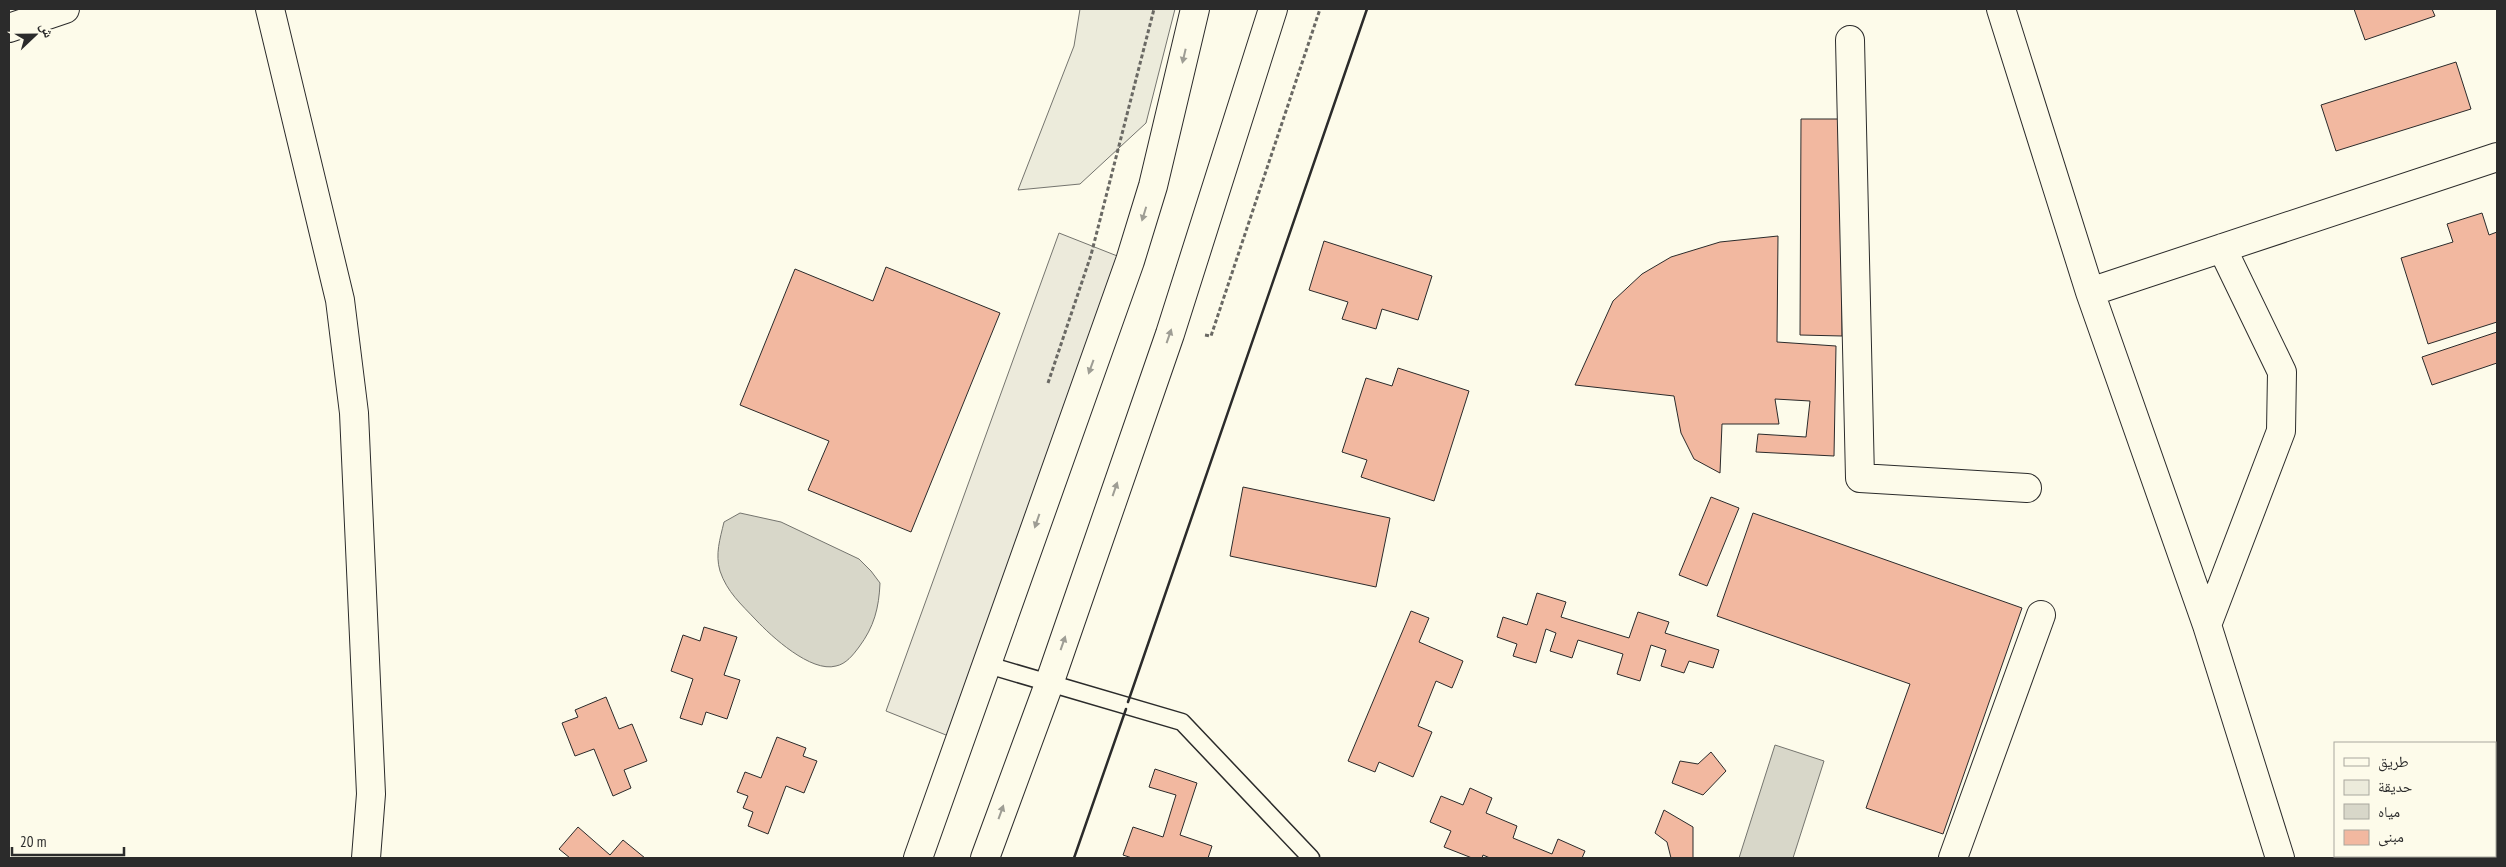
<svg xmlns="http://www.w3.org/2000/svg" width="2506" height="867" viewBox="0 0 2506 867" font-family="'PT Sans Narrow','Noto Naskh Arabic',sans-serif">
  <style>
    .green { fill: #ecebdb; stroke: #74746e }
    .parking { fill: #eceadb; stroke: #74746e }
    .water { fill: #d8d7c9; stroke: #74746e }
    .building { fill: #f2b8a0; stroke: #2b2b2b }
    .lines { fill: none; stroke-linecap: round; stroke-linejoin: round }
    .lane-casing { stroke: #2b2b2b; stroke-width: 19 }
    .street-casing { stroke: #2b2b2b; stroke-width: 30 }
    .primary-casing { stroke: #2b2b2b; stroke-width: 30 }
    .path { stroke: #6a6964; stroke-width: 3; stroke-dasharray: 4 2.5; stroke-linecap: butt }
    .lane { stroke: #fdfbea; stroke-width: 16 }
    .street { stroke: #fdfbea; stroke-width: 28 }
    .primary { stroke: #fdfbea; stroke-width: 28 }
    .wall { stroke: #2b2b2b; stroke-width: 2.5 }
    .oneway { fill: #9e9d94 }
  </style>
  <rect width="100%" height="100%" fill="#fdfbea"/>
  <path class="green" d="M 1080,9 L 1175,9 L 1146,123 L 1080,184 L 1018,190 L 1074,46 Z"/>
  <path class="parking" d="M 1059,233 L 1130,261 L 961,741 L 886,711 Z"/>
  <path class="water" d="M 740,513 L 781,522 L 859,559 L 871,571 L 880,583 C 879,608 874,627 859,647 C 853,655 846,664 836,666 C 811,673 771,636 756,620 C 741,604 727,592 720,571 C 715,554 720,539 724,522 Z
    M 1775,745 L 1824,761 L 1793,858 L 1739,858 Z"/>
  <path class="building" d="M 2354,9 L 2432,9 L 2435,16 L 2365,40 Z
    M 2456,62 L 2471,109 L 2336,151 L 2321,105 Z
    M 1801,119 L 1842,119 L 1842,336 L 1800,335 Z
    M 2482,213 L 2489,235 L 2497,232 L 2497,322 L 2428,344 L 2401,258 L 2453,242 L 2447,224 Z
    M 1778,236 L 1777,342 L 1836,346 L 1834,456 L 1756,452 L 1758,434 L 1806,437 L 1810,401 L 1775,399 L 1779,424 L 1722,424 L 1720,473 L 1694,459 L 1681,433 L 1674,396 L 1575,385 L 1613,301 L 1642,274 L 1671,257 L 1720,242 Z
    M 1324,241 L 1432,276 L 1418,320 L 1382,309 L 1376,329 L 1342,319 L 1348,302 L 1309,290 Z
    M 886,267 L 1000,313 L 911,532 L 808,490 L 829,441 L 740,405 L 795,269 L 873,301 Z
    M 2497,332 L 2497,363 L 2432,385 L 2422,357 Z
    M 1398,368 L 1469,391 L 1434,501 L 1361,477 L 1367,460 L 1342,452 L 1366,378 L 1392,386 Z
    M 1243,487 L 1390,518 L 1376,587 L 1230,556 Z
    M 1711,497 L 1739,508 L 1707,586 L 1679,575 Z
    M 1753,513 L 2022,608 L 1943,834 L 1866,808 L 1910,684 L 1717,616 Z
    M 1537,593 L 1566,602 L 1561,617 L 1629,638 L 1638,612 L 1669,622 L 1665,633 L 1719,650 L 1713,668 L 1689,661 L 1684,673 L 1661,666 L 1666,650 L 1651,645 L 1640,681 L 1617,674 L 1623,654 L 1578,640 L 1572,658 L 1550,651 L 1556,633 L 1546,629 L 1536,663 L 1513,656 L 1517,644 L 1497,637 L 1503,617 L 1527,625 Z
    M 1411,611 L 1429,618 L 1419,642 L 1463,661 L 1452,688 L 1436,681 L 1418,726 L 1432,732 L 1413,777 L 1379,762 L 1375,772 L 1348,761 Z
    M 704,627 L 737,637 L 724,675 L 740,680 L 727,719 L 706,712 L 702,725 L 680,718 L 693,679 L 671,671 L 683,635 L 700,641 Z
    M 606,697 L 619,729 L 632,724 L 647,761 L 624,770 L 631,788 L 613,796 L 594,749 L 575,756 L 562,723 L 578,717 L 575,710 Z
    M 777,737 L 806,748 L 803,756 L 817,761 L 804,793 L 786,786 L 768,834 L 748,826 L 753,812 L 743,808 L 748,796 L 737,792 L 745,772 L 761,778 Z
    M 1711,752 L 1726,771 L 1703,795 L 1672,783 L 1680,761 L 1698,764 Z
    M 1155,769 L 1197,783 L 1180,835 L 1212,846 L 1208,858 L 1132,858 L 1123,855 L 1133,827 L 1163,837 L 1176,795 L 1149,787 Z
    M 1470,788 L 1492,798 L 1486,813 L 1517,826 L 1513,838 L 1552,854 L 1558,839 L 1585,851 L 1582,858 L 1490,858 L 1483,855 L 1482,858 L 1472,858 L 1444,847 L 1451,831 L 1430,822 L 1441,796 L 1463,805 Z
    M 1664,810 L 1693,827 L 1693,858 L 1671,858 L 1667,842 L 1655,833 Z
    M 578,827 L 610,855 L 623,840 L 645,858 L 570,858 L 559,849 Z"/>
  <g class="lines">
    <g class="lane-casing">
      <path id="lane" d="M 988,665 L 1182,722 L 1311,858"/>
    </g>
    <g class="street-casing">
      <path id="street" d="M 270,9 L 340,300 L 354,413 L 371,794 L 366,858
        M 2001,9 L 2090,292 L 2207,625 L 2280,858
        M 9,28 L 65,9
        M 1850,40 L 1860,478 L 2027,488
        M 2090,292 L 2497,157
        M 2207,625 L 2281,431 L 2282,372 L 2222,248
        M 1953,858 L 2041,615"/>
    </g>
    <g class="primary-casing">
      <path id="primary" d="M 918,858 L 1130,261 L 1153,186 L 1195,9
        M 985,858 L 1049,684 L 1170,334 L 1273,9"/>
    </g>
    <path class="path" d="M 1205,335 L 1211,336 L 1320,9
      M 1048,383 L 1091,255 L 1154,9"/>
    <use href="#lane" class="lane"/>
    <use href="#street" class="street"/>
    <use href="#primary" class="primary"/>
    <path class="wall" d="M 1128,702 L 1367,9
      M 1074,858 L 1126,709"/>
  </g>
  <defs><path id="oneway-solid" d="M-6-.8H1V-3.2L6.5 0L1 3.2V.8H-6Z" transform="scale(1.25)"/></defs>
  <g class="oneway">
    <use href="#oneway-solid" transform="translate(1184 56) rotate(103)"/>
    <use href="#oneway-solid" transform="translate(1144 214) rotate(107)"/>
    <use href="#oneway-solid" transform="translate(1169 336) rotate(-71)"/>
    <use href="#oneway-solid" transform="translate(1091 367) rotate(110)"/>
    <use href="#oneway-solid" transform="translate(1115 489) rotate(-71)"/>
    <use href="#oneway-solid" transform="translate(1037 521) rotate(109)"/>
    <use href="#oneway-solid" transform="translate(1063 643) rotate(-71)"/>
    <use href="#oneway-solid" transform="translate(1001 812) rotate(-70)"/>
  </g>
  <rect width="2506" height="867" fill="none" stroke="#2b2b2b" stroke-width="20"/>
  <rect x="2334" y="742" width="162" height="115" fill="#fdfbea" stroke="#a9a89e"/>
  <rect x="2344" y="758" width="25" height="8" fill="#fdfbea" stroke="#a9a89e"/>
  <text x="2378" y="767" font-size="15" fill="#2b2b2b">طريق</text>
  <rect x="2344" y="780" width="25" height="15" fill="#ecebdb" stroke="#a9a89e"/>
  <text x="2378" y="792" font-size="15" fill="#2b2b2b">حديقة</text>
  <rect x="2344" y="804" width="25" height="15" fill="#d8d7c9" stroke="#a9a89e"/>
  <text x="2378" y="817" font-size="15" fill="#2b2b2b">مياه</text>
  <rect x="2344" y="830" width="25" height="15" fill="#f2b8a0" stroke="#a9a89e"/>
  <text x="2378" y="842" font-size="15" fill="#2b2b2b">مبنى</text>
  <g transform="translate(35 35) rotate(68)" stroke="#fdfbea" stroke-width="4" paint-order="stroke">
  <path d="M0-4L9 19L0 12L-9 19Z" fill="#2b2b2b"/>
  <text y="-8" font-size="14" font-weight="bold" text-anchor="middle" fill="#2b2b2b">ش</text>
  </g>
  <path d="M12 847v8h112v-8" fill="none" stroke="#2b2b2b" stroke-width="2.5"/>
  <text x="20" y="847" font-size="15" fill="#2b2b2b" stroke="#fdfbea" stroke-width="4" paint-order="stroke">20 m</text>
</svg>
